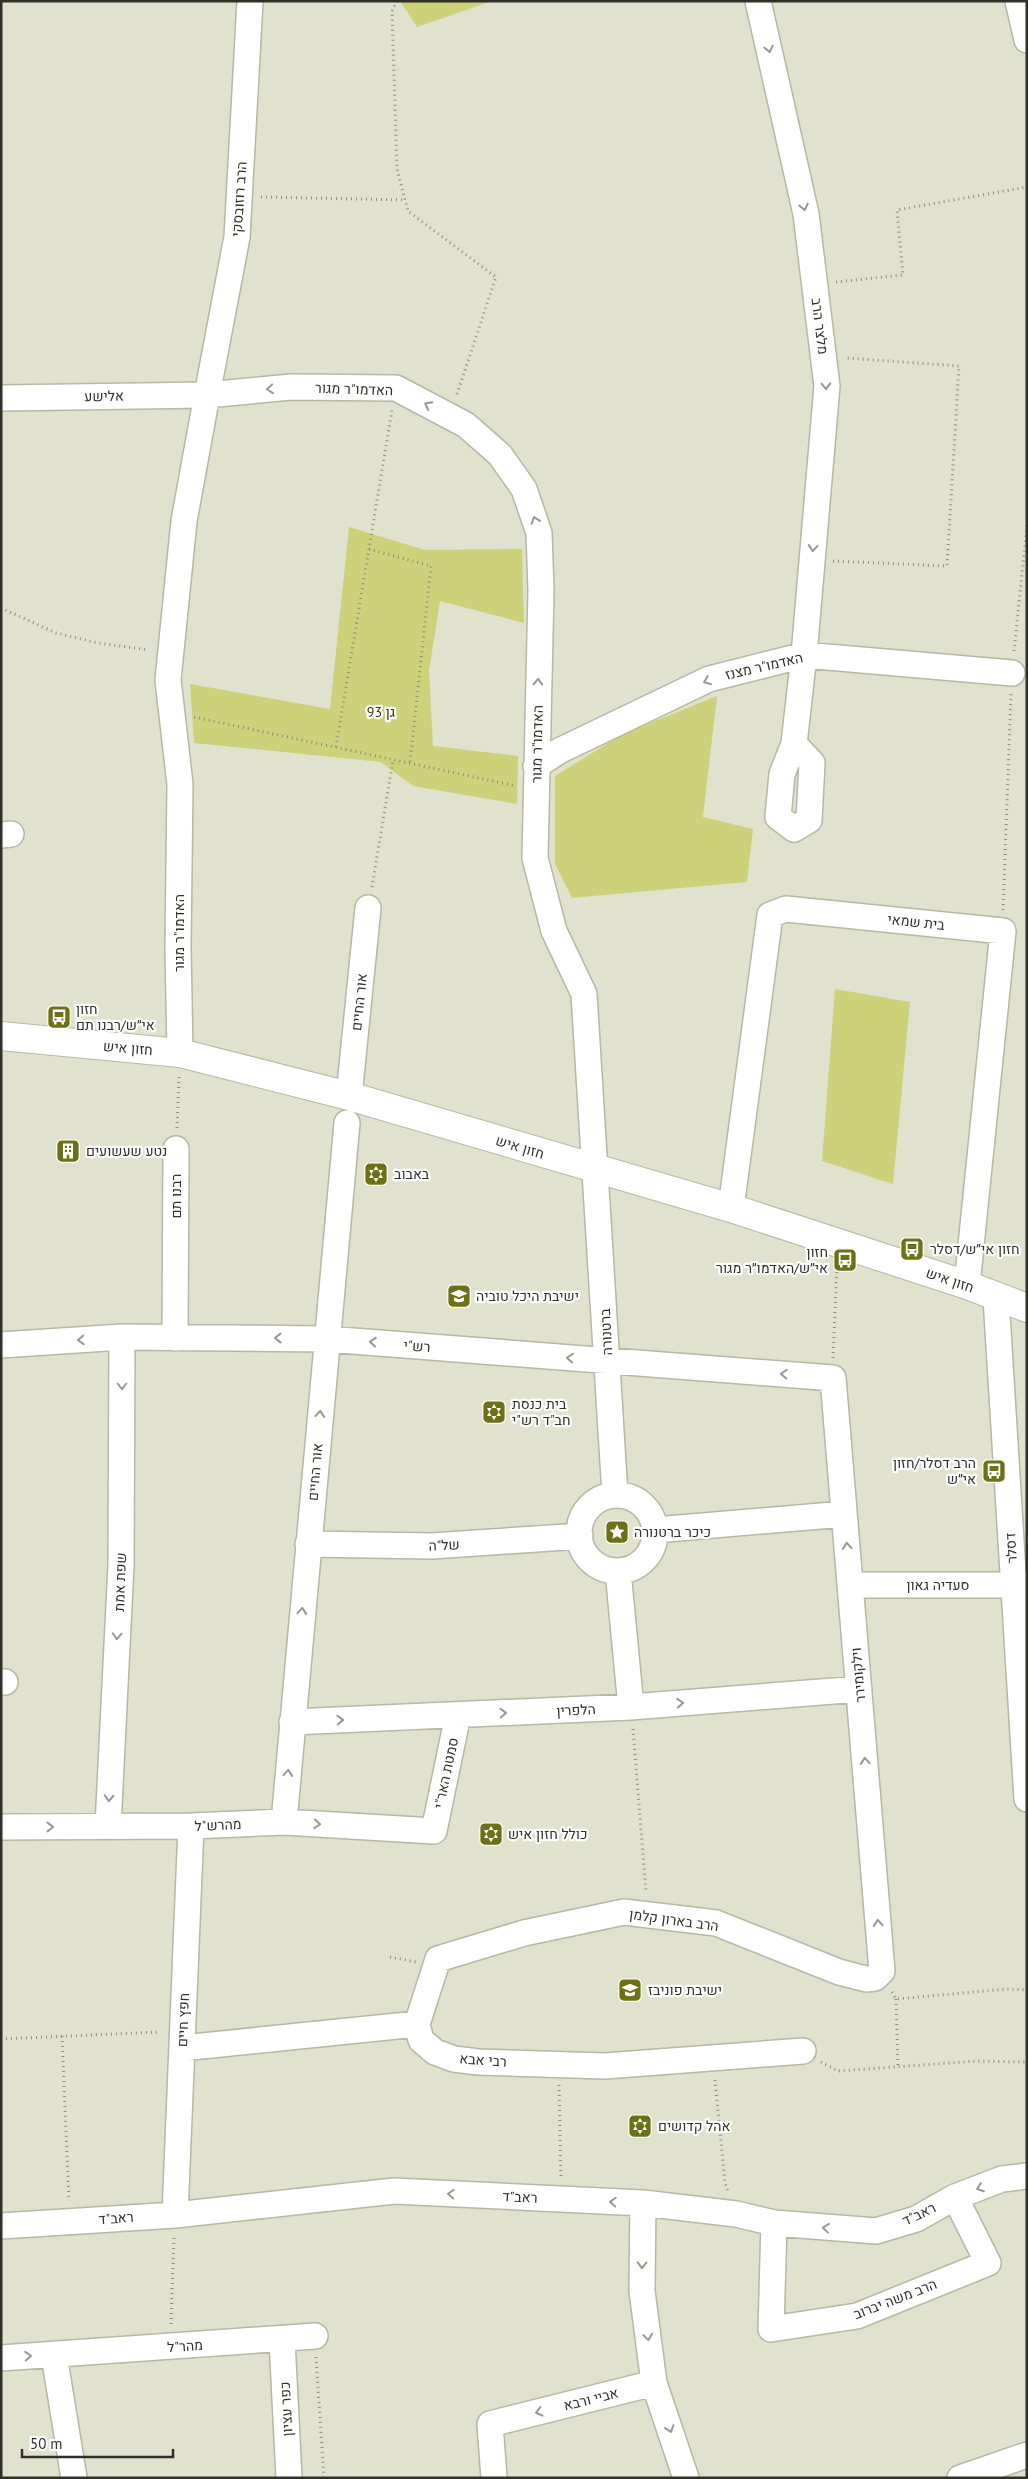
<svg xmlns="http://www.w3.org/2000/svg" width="1028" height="2479" viewBox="0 0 1028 2479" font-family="'PT Sans',Heebo,sans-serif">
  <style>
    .green { fill: #cdd179 }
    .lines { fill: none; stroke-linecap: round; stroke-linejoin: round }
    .minor-casing { stroke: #b6b7a4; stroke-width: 28 }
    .tertiary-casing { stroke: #b6b7a4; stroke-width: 30 }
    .path { stroke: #8c8e80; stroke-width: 3; stroke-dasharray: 1 4; stroke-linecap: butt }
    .minor { stroke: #fff; stroke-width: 25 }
    .tertiary { stroke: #fff; stroke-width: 28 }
    .oneway { stroke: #979894 }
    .labels { text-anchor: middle; stroke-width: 4.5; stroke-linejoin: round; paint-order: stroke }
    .street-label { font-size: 14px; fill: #2f3028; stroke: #fff }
    .park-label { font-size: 14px; fill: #33350d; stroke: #fff }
    .poi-label { font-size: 14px; fill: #2f3028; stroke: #fff; text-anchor: start }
  </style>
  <rect width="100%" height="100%" fill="#e0e2ce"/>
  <path class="green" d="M 400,1 L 492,1 L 417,27 Z
    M 349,527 L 425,550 L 522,549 L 524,623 L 440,601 L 429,671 L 433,746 L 518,756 L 517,804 L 413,786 L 381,762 L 194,743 L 190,684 L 330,709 Z
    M 717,696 L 703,817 L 753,829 L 747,882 L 572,898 L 555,864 L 555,776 L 623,734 Z
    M 835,989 L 910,1002 L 893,1184 L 822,1161 Z"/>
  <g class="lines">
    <g class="minor-casing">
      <path id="minor" d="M 758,1 L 806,214 L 827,386 L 804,655 L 794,744
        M 1018,1 L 1027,40
        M 1,398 L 207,395 L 237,237 L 250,1
        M 794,744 L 812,763 L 809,820 L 794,829 L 778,817 L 782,774 Z
        M 536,766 L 559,751 L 709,679 L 804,655 L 1012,673
        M 1,835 L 11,834
        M 180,1053 L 178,947 L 180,784 L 168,680 L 184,521 L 207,395 L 291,387 L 396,388 L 466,425 L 500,455 L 524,489 L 539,533 L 541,590 L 535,858 L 554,931 L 584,994 L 615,1495
        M 349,1096 L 368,908
        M 731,1208 L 770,915 L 786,909 L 1003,931 L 967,1285
        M 996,1298 L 1027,1799
        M 175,1338 L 176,1149
        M 1,1345 L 122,1337 L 327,1339 L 833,1378 L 882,1971 L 875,1978 L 866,1979 L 839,1972 L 716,1923 L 624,1912 L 524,1933 L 438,1959 L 417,2024
        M579 1533a38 38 0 1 1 76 0a38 38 0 1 1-76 0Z
        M 655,1530 L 844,1514
        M 308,1544 L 432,1546 L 580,1536
        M 618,1571 L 631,1707
        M 850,1585 L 1027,1585
        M 1,1682 L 5,1682
        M 292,1722 L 631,1707 L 859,1689
        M 284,1822 L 347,1123
        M 108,1826 L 121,1565 L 122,1337
        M 1,1827 L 191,1826 L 284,1822 L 434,1831 L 458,1715
        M 182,2048 L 417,2024 L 421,2040 L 435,2052 L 454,2059 L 478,2062 L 605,2066 L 803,2051
        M 643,2203 L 642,2291 L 654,2383 L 686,2478
        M 175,2215 L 191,1826
        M 774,2223 L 771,2329 L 857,2316 L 988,2263 L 955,2197
        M 1,2226 L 175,2215 L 394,2191 L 643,2203 L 736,2214 L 774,2223 L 876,2231 L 916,2219 L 955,2197 L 1002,2179 L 1027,2176
        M 282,2340 L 289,2478
        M 54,2355 L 74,2478
        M 1,2358 L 315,2336
        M 494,2478 L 490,2424 L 654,2383
        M 960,2478 L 1027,2455"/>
    </g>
    <g class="tertiary-casing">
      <path id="tertiary" d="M 1,1036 L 180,1053 L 349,1096 L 731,1208 L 967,1285 L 1027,1308"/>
    </g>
    <path class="path" d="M 397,1 L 392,11 L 397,169 L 408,211 L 496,277 L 456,397
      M 261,197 L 405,200
      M 836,282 L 903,275 L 897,210 L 1027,187
      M 369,549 L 431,566 L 410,763
      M 833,561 L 947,566 L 959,366 L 846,358
      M 1,608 L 56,633 L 98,643 L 149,650
      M 1014,651 L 1027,525
      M 194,717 L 516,786
      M 336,747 L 392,410
      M 372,887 L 393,760
      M 1003,910 L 1011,694
      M 177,1128 L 179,1077
      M 833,1358 L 837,1266
      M 633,1729 L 646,1892
      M 390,1957 L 416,1962
      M 892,1992 L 896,1999 L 1007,1989 L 1027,1990
      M 896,1999 L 898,2067
      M 62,2036 L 69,2201
      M 1,2039 L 160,2032
      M 821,2062 L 838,2071 L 977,2061 L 1027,2062
      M 715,2080 L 725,2183 L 728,2192
      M 559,2085 L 561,2179
      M 171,2324 L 174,2236
      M 316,2357 L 324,2478"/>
    <use href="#minor" class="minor"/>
    <use href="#tertiary" class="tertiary"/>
  </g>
  <defs><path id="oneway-chevron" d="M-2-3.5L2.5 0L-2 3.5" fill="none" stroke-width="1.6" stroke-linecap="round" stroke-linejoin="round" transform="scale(1.25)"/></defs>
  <g class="oneway">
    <use href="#oneway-chevron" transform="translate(769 49) rotate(77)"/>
    <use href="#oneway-chevron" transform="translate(804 207) rotate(78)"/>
    <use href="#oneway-chevron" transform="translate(826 386) rotate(89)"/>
    <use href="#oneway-chevron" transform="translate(270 389) rotate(175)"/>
    <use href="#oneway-chevron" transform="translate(428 405) rotate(-152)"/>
    <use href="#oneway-chevron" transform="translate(535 520) rotate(-109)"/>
    <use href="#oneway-chevron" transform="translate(813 548) rotate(95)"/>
    <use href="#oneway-chevron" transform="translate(707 681) rotate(158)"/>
    <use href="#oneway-chevron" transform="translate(538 682) rotate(-88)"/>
    <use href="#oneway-chevron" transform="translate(278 1338) rotate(-180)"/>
    <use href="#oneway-chevron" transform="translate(81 1340) rotate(177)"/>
    <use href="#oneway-chevron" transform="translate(373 1342) rotate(-176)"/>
    <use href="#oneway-chevron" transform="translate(570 1358) rotate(-176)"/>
    <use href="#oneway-chevron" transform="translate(784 1374) rotate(-176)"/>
    <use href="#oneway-chevron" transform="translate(122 1386) rotate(90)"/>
    <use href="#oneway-chevron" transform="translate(320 1414) rotate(-85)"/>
    <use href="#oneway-chevron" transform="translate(847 1546) rotate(-95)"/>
    <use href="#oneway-chevron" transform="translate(302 1611) rotate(-85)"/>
    <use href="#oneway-chevron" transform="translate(117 1636) rotate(93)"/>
    <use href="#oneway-chevron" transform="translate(680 1703) rotate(-5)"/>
    <use href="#oneway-chevron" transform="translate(503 1713) rotate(-3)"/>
    <use href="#oneway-chevron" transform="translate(340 1720) rotate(-2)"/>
    <use href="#oneway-chevron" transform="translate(865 1761) rotate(-95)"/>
    <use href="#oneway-chevron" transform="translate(288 1773) rotate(-85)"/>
    <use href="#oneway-chevron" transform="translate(109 1798) rotate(93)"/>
    <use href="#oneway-chevron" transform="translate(317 1824) rotate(4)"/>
    <use href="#oneway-chevron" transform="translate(50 1827)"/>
    <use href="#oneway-chevron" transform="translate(878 1923) rotate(-95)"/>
    <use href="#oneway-chevron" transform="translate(980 2188) rotate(160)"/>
    <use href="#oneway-chevron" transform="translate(451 2194) rotate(-177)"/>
    <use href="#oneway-chevron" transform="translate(613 2202) rotate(-177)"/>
    <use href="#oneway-chevron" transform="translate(826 2228) rotate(-174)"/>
    <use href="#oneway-chevron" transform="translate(642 2265) rotate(91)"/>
    <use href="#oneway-chevron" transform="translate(648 2337) rotate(82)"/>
    <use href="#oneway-chevron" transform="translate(28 2356) rotate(-4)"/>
    <use href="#oneway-chevron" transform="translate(539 2412) rotate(166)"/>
    <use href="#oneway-chevron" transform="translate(670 2429) rotate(71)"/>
  </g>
  <defs>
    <g id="bus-square" transform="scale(1.25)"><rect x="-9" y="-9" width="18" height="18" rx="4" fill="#6d7014" stroke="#fff"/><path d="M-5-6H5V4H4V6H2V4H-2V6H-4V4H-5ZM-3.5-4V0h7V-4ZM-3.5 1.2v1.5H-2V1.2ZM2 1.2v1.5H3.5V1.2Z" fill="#fff"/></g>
    <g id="building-square" transform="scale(1.25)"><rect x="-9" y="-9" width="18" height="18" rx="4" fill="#6d7014" stroke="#fff"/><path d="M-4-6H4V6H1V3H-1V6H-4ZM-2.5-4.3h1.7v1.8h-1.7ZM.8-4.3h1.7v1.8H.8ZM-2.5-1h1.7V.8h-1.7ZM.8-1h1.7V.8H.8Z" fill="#fff"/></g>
    <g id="synagogue-square" transform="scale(1.25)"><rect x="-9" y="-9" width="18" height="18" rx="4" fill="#6d7014" stroke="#fff"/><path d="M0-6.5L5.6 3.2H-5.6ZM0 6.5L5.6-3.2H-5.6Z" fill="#fff"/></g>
    <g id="school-square" transform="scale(1.25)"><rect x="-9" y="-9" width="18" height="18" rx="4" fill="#6d7014" stroke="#fff"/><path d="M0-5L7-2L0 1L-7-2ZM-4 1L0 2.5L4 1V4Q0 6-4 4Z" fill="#fff"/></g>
    <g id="sight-square" transform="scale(1.25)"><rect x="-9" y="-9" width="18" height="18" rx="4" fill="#6d7014" stroke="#fff"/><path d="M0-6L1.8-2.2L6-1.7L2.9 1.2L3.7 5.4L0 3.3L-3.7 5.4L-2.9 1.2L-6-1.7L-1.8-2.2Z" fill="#fff"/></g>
    <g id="university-square" transform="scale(1.25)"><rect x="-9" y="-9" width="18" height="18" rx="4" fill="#6d7014" stroke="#fff"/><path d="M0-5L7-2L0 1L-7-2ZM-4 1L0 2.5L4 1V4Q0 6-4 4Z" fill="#fff"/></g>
  </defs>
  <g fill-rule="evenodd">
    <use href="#bus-square" x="59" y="1017"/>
    <use href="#building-square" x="68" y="1151"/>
    <use href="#synagogue-square" x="376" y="1174"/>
    <use href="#bus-square" x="912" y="1249"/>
    <use href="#bus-square" x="845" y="1260"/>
    <use href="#school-square" x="459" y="1296"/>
    <use href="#synagogue-square" x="494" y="1412"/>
    <use href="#bus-square" x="994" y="1471"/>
    <use href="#sight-square" x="617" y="1532"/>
    <use href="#synagogue-square" x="491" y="1834"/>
    <use href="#university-square" x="630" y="1990"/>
    <use href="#synagogue-square" x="640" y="2126"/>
  </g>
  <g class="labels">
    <g class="street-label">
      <text transform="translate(239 199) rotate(-86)" y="5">הרב רוזובסקי</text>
      <text transform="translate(820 326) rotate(83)" y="5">מלצר הרב</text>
      <text transform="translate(354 389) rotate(2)" y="5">האדמו"ר מגור</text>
      <text transform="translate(104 396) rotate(-1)" y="5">אלישע</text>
      <text transform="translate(764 666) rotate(-13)" y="5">האדמו"ר מצנז</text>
      <text transform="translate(537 744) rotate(-89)" y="5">האדמו"ר מגור</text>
      <text transform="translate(916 922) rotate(6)" y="5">בית שמאי</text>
      <text transform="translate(179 933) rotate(-90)" y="5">האדמו"ר מגור</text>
      <text transform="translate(359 1002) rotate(-84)" y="5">אור החיים</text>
      <text transform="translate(128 1048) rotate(5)" y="5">חזון איש</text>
      <text transform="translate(520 1147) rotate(17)" y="5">חזון איש</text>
      <text transform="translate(176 1196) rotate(-90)" y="5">רבנו תם</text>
      <text transform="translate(950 1280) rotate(19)" y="5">חזון איש</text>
      <text transform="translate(606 1332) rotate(-93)" y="5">ברטנורה</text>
      <text transform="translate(417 1346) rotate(4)" y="5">רש"י</text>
      <text transform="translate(315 1472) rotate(-85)" y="5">אור החיים</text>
      <text transform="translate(444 1545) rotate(-3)" y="5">של"ה</text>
      <text transform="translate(1011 1548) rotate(-94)" y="5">דסלר</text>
      <text transform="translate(120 1582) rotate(-88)" y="5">שפת אמת</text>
      <text x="938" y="1590">סעדיה גאון</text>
      <text transform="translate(858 1675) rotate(-95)" y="5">וילקומירר</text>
      <text transform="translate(576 1710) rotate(-3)" y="5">הלפרין</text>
      <text transform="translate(446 1773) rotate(-78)" y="5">סמטת האר"י</text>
      <text transform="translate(218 1825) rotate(-3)" y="5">מהרש"ל</text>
      <text transform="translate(674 1920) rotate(8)" y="5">הרב בארון קלמן</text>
      <text transform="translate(183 2020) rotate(-88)" y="5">חפץ חיים</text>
      <text transform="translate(483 2060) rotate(4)" y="5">רבי אבא</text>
      <text transform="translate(520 2197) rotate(3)" y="5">ראב"ד</text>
      <text transform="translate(919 2214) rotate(-25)" y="5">ראב"ד</text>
      <text transform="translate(116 2218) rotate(-4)" y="5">ראב"ד</text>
      <text transform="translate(895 2299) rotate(-21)" y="5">הרב משה יברוב</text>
      <text transform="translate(185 2346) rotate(-4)" y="5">מהר"ל</text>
      <text transform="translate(591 2399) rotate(-14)" y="5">אביי ורבא</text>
      <text transform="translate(286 2409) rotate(-93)" y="5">כפר עציון</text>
    </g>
    <g class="park-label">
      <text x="381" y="717">גן 93</text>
    </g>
    <g class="poi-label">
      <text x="76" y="1014">חזון<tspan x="76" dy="16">אי״ש/רבנו תם</tspan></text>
      <text x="86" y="1156">נטע שעשועים</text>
      <text x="394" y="1179">באבוב</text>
      <text x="930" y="1254">חזון אי״ש/דסלר</text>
      <text x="828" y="1257" text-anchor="end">חזון<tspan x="828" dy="16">אי״ש/האדמו״ר מגור</tspan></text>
      <text x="476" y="1301">ישיבת היכל טוביה</text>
      <text x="512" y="1409">בית כנסת<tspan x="512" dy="16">חב"ד רש"י</tspan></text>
      <text x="976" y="1468" text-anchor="end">הרב דסלר/חזון<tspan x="976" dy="16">אי״ש</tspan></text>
      <text x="634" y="1537">כיכר ברטנורה</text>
      <text x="508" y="1839">כולל חזון איש</text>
      <text x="648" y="1995">ישיבת פוניבז</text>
      <text x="658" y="2131">אהל קדושים</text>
    </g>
  </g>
  <rect width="1028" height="2479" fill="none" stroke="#2f3028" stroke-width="5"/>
  <path d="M22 2449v8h151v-8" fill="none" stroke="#2f3028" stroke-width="2.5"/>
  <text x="30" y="2449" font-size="15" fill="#2f3028" stroke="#ffffff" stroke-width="4" paint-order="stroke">50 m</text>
</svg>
